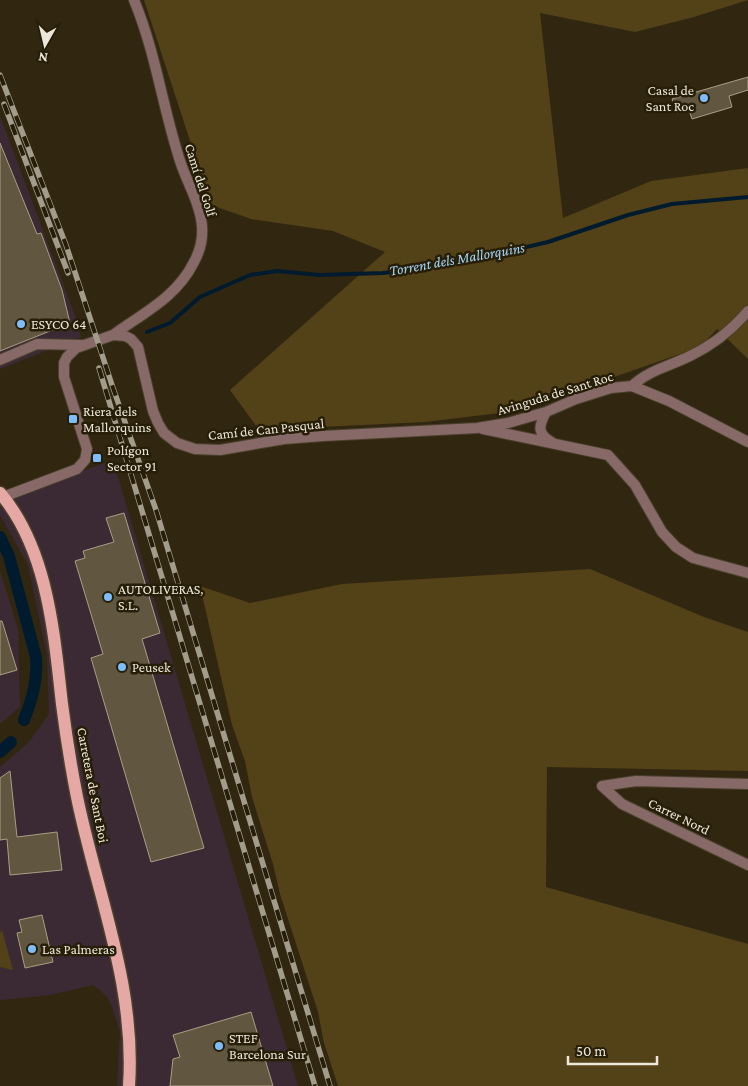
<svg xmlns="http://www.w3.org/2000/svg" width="748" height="1086" viewBox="0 0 748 1086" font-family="'Crimson Pro',serif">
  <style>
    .industrial { fill: #3b2a34 }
    .green { fill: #534117 }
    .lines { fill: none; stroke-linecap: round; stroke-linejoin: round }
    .stream { stroke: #001b2e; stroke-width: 4 }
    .canal { stroke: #001b2e; stroke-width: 12 }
    .building { fill: #61563f; stroke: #aa9e85 }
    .minor-casing { stroke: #4b422d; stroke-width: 12 }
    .primary-casing { stroke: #4b422d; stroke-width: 15 }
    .minor { stroke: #876967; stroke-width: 10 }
    .primary { stroke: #e6a8a5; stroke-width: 12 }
    .rail-casing { stroke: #a39c8b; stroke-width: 5.5 }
    .rail { stroke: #271e08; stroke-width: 4; stroke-dasharray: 11; stroke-linecap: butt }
    .poi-dot { fill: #7ebdf9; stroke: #271e08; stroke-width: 2 }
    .labels { text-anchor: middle; stroke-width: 5; stroke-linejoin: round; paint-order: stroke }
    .poi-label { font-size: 14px; fill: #ede7da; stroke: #271e08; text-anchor: start }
    .street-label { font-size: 14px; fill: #ede7da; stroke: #271e08 }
    .water-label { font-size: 15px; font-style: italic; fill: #a3d4f7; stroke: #271e08 }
  </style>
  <rect width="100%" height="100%" fill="#312711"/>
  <path class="industrial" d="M 0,116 L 76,318 L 81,337 L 0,369 Z
    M 113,460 L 298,1086 L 117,1086 L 120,1032 L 112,1006 L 107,997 L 100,990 L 93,985 L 50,995 L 0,1000 L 0,767 L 29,742 L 49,714 L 47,655 L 28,565 L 0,515 L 0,499 L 44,485 Z
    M 0,571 L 18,629 L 20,707 L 0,724 Z"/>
  <path class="green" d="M 144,0 L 748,0 L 694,17 L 635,32 L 540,13 L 563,218 L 651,181 L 748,168 L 748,359 L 717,329 L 700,347 L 517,411 L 425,422 L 259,430 L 230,390 L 385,252 L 333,231 L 251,219 L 211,205 Z
    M 590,569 L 704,617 L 748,632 L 748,771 L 547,767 L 546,887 L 748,944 L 748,1086 L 338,1086 L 324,1043 L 318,1012 L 280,894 L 273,864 L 252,797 L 245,761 L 232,725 L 200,586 L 250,603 L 342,584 Z
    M 2,930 L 13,970 L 0,967 L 0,933 Z"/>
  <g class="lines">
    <path class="stream" d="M 147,332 L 170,323 L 200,297 L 250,275 L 277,271 L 320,275 L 383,273 L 429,267 L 487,256 L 548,242 L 628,215 L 672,204 L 748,197"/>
    <path class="canal" d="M 0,537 L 9,556 L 36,657 C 38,680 32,699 24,720
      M 0,752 L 11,742"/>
  </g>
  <path class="building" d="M 748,77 L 748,90 L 729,96 L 732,107 L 692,119 L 689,110 L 677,113 L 672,99 Z
    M 0,143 L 37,234 L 41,233 L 62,290 L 70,323 L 0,351 Z
    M 124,513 L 160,633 L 142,639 L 204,848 L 151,862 L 91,658 L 103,654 L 75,561 L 85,558 L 83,551 L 114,542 L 106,518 Z
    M 0,621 L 2,621 L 17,670 L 0,675 Z
    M 10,771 L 17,837 L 57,832 L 62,870 L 10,875 L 7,839 L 0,840 L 0,778 Z
    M 42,915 L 53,962 L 25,968 L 17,933 L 22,932 L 19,920 Z
    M 251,1012 L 273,1086 L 170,1086 L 173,1059 L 180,1057 L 173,1035 Z"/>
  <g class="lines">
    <g class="minor-casing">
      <path id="minor" d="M 113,335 C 143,313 177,297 194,262 C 200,251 203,238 202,226 C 200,204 188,184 181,164 C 163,110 156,53 134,0
        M 0,360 L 37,344 L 82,345
        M 632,386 C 649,370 670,366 690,356 C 713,345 732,330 748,311
        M 546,412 C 538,427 537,434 553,443
        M 483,429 L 608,455 L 635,485 L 662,532 L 676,547 L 693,558 L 748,573
        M 3,497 L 77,469 L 85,460 L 87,449 L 64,377 L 64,363 L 67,357 L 76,348 L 113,335 L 125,336 L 131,339 L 138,347 L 153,411 L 158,423 L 164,433 L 177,443 L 195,449 L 220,450 L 284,439 L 323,436 L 477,428 L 508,423 L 546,412 L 576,399 L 611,388 L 632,386 L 669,401 L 748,442
        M 602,786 L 622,804 L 748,865
        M 602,786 L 636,781 L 748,784"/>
    </g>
    <g class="primary-casing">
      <path id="primary" d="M 0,493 C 48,549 54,634 62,704 C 66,735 71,767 77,797 C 97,895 136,985 129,1086"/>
    </g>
    <use href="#minor" class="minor"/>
    <use href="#primary" class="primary"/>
    <g class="rail-casing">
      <path id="rail" d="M 0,75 L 66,245 L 113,388 L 156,510 L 330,1086
        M 4,104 L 68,273
        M 99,368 L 315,1086"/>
    </g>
    <use href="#rail" class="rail"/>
  </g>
  <g class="poi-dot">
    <circle cx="704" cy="98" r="5"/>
    <circle cx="21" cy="324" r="5"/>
    <rect x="68" y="414" width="10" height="10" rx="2.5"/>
    <rect x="92" y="453" width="10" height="10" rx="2.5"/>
    <circle cx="108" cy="597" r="5"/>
    <circle cx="122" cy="667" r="5"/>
    <circle cx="32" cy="949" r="5"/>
    <circle cx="219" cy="1046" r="5"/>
  </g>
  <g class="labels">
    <g class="poi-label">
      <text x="694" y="95" text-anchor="end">Casal de<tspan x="694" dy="16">Sant Roc</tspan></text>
      <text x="31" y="329">ESYCO 64</text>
      <text x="83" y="416">Riera dels<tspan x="83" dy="16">Mallorquins</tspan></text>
      <text x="107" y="455">Polígon<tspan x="107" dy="16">Sector 91</tspan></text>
      <text x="118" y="594">AUTOLIVERAS,<tspan x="118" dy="16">S.L.</tspan></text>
      <text x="132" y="672">Peusek</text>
      <text x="42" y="954">Las Palmeras</text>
      <text x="229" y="1043">STEF<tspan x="229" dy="16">Barcelona Sur</tspan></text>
    </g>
    <g class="street-label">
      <text transform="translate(201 180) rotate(72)" y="5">Camí del Golf</text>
      <text transform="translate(555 393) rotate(-17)" y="5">Avinguda de Sant Roc</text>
      <text transform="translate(266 429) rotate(-6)" y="5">Camí de Can Pasqual</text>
      <text transform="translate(93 785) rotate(79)" y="5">Carretera de Sant Boi</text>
      <text transform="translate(679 816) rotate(26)" y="5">Carrer Nord</text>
    </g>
    <g class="water-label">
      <text transform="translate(457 259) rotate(-10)" y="5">Torrent dels Mallorquins</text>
    </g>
  </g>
  <g transform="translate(45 45) rotate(188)" stroke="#271e08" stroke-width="4" paint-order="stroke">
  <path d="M0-4L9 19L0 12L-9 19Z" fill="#ede7da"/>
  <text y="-8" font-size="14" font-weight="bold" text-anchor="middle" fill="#ede7da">N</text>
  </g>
  <path d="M568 1056v8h89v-8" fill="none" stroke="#ede7da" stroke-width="2.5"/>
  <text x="576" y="1056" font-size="15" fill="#ede7da" stroke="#271e08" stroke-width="4" paint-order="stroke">50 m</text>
</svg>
